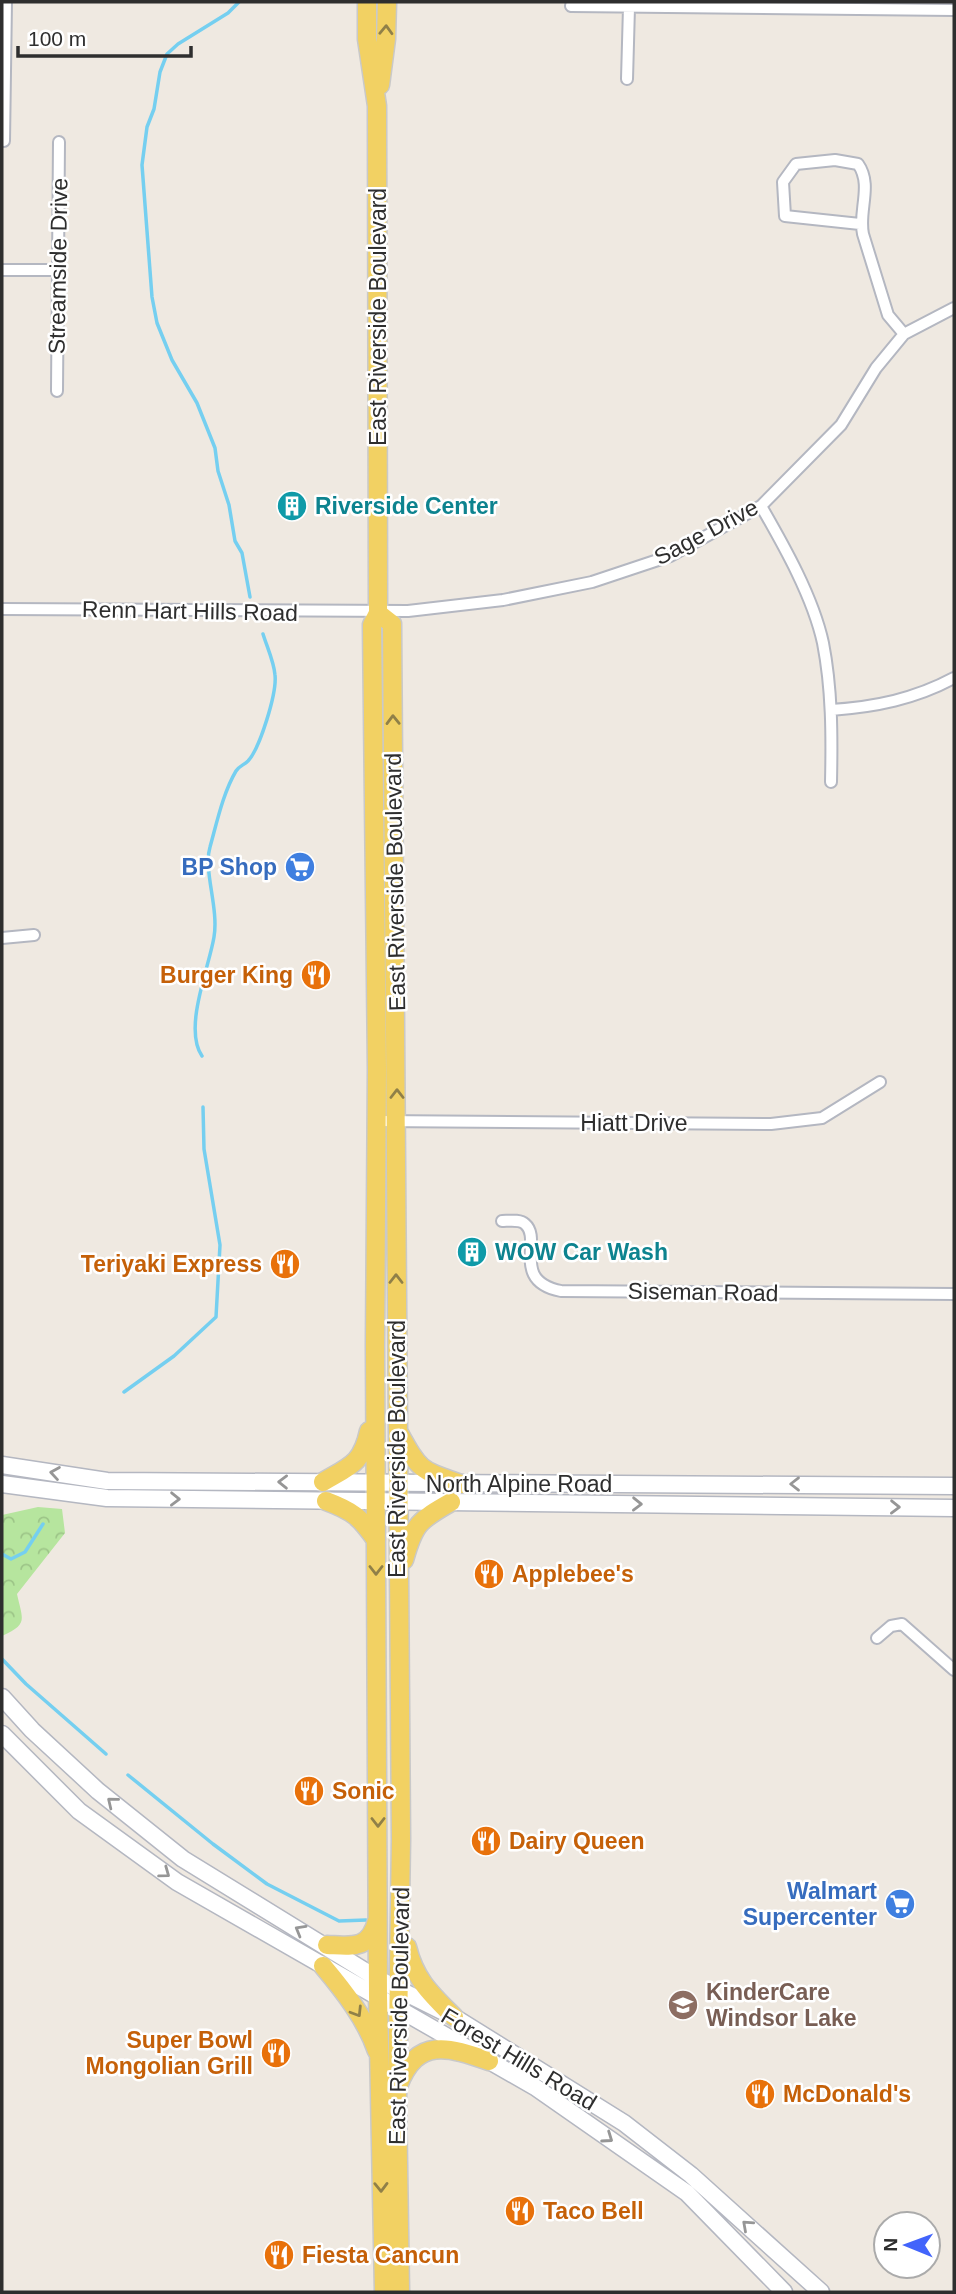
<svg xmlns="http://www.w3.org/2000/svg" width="956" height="2294" viewBox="0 0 956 2294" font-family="Helvetica,sans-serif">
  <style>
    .forest { fill: url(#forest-crowns) }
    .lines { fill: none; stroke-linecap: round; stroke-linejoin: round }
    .stream { stroke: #75cff0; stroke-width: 3.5 }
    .street-casing { stroke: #b4b7c1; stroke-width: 14 }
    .secondary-casing { stroke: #b4b7c1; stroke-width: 19 }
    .primary-casing { stroke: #c9c9c9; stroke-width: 21 }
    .street { stroke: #fff; stroke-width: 10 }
    .secondary { stroke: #fff; stroke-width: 16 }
    .primary { stroke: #f2d163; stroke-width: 18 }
    .oneway { stroke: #908048 }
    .oneway2 { stroke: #969696 }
    .labels { text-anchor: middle; stroke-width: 5; stroke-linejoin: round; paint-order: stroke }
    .street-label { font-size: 23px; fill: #2e2e2e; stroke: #fff }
    .culture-label { font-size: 23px; font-weight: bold; fill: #0d838f; stroke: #fff; text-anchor: start }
    .shop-label { font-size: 23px; font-weight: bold; fill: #366cbe; stroke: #fff; text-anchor: end }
    .food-label { font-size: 23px; font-weight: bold; fill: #c56008; stroke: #fff; text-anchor: start }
    .education-label { font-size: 23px; font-weight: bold; fill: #785e54; stroke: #fff; text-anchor: start }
  </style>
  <defs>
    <pattern id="forest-crowns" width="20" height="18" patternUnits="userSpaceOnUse" patternTransform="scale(1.75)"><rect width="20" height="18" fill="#b6e59e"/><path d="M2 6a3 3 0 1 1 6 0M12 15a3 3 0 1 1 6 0" fill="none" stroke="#9dc588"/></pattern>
  </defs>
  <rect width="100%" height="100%" fill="#efe9e1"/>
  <path class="forest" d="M 38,1507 L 62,1509 L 65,1533 L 17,1594 C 23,1621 28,1624 2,1636 L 2,1515 Z"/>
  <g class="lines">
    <path class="stream" d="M 239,2 L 228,13 L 178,44 L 167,54 L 160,72 L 154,109 L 147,127 L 142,165 L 152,297 L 157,323 L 172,360 L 197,403 L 215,448 L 218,471 L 229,505 L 235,541 L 242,553 L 250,597
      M 202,1056 C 183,1028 209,968 214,937 C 219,908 203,870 210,847 C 217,822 223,793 236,771 C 239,766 244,765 248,761 C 260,748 277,693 275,675 C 274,662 267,647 263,634
      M 124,1392 L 174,1356 L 216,1317 L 220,1245 L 204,1149 L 203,1107
      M 2,1554 L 11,1559 L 25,1552 L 43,1524
      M 2,1659 L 26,1684 L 106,1754
      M 128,1775 L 213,1844 L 267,1884 L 339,1921 L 366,1920"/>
    <g class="street-casing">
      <path id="street" d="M 572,2 L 571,6 L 954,10
        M 627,79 L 629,7
        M 4,141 L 6,2
        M 860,224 L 785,216 L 783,182 L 796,164 L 835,160 L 858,164 C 873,185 858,211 863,234 L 888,315 L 904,334
        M 2,270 L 57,270
        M 57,391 L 59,142
        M 761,506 C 784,546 813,597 823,643 C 832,689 832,736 831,782
        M 2,609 L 408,611 L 503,600 L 592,582 L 670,556 L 761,506 L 841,425 L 876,368 L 904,334 L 954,308
        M 831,710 C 875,707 915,699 954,678
        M 2,938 L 34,935
        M 377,1121 L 771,1124 L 822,1118 L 880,1082
        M 502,1221 C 508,1221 520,1219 525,1224 C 543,1239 510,1281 561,1291 L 954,1294
        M 877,1638 L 891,1626 L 902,1624 L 954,1670"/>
    </g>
    <g class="secondary-casing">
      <path id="secondary" d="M 2,1465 L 107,1481 L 954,1486
        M 2,1484 L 107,1498 L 954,1508
        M 2,1697 L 32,1730 L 98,1791 L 183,1859 L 378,1979 L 454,2017 L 624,2123 L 691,2175 L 821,2292
        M 2,1734 L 79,1811 L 177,1882 L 535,2087 L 687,2193 L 784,2292"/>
    </g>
    <g class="primary-casing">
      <path id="primary" d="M 367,2 L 367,39 L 377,106 L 378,613 L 372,625 L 377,1069 L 375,1345 L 378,1996 L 384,2292
        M 380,85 L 386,39 L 387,2
        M 378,613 L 392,624 L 401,1839 L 397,2101 L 400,2292
        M 399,1433 C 420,1471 420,1470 461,1484
        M 323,1482 C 350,1466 362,1464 369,1431
        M 326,1501 C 353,1511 360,1517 376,1540
        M 404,1560 C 414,1524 419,1520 451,1502
        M 327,1945 C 352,1946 369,1950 377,1921
        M 407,1947 C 415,1980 431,1994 454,2017
        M 323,1966 C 344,1991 366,2019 377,2051
        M 398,2086 C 417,2036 449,2047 489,2061"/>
    </g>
    <use href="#street" class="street"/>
    <use href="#secondary" class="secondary"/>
    <use href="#primary" class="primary"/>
  </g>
  <defs><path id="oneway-chevron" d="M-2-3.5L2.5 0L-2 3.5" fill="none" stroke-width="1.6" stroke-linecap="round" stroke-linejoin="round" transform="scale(1.75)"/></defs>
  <g class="oneway">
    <use href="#oneway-chevron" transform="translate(386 30) rotate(-88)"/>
    <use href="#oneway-chevron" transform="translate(393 720) rotate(-91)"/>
    <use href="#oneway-chevron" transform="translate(397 1094) rotate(-90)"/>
    <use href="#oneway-chevron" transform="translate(396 1279) rotate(-90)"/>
    <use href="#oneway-chevron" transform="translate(376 1570) rotate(90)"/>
    <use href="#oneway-chevron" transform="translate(378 1822) rotate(90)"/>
    <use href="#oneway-chevron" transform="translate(357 2012) rotate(58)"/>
    <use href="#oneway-chevron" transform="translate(381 2187) rotate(89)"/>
  </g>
  <g class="oneway2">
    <use href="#oneway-chevron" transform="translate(55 1473) rotate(-171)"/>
    <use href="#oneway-chevron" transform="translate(283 1482) rotate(-179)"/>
    <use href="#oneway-chevron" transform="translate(795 1484) rotate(-180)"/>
    <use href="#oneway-chevron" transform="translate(175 1499) rotate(1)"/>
    <use href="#oneway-chevron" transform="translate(637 1504) rotate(1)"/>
    <use href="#oneway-chevron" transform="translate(895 1507) rotate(1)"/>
    <use href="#oneway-chevron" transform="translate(112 1802) rotate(-141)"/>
    <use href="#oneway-chevron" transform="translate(165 1873) rotate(36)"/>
    <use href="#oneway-chevron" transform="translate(300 1930) rotate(-150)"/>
    <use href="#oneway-chevron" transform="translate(608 2138) rotate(35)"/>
    <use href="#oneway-chevron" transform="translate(747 2225) rotate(-138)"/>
  </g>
  <defs>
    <g id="building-disc" transform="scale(1.575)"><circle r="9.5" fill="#0f9aa8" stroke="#fff"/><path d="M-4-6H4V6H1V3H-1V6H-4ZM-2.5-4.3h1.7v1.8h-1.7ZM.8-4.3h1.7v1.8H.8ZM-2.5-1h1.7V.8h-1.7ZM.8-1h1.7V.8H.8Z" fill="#fff"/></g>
    <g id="supermarket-disc" transform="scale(1.575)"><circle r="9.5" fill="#3f7fe0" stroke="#fff"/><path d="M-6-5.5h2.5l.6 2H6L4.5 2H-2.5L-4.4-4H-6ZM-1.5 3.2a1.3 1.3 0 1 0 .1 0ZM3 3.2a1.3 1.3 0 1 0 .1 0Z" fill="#fff"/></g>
    <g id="restaurant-disc" transform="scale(1.575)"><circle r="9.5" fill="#e8710a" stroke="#fff"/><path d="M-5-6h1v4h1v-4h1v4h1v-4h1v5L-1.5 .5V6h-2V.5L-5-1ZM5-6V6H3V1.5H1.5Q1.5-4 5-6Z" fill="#fff"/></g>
    <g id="school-disc" transform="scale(1.575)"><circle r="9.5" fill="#8d6e63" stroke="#fff"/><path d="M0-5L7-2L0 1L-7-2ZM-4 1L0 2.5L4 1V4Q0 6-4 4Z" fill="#fff"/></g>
  </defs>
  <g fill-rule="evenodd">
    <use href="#building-disc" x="292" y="506"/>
    <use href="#supermarket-disc" x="300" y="867"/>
    <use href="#restaurant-disc" x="316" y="975"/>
    <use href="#building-disc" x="472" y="1252"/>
    <use href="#restaurant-disc" x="285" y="1264"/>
    <use href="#restaurant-disc" x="489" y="1574"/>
    <use href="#restaurant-disc" x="309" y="1791"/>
    <use href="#restaurant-disc" x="486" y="1841"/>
    <use href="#supermarket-disc" x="900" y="1904"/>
    <use href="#school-disc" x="683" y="2005"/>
    <use href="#restaurant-disc" x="276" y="2053"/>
    <use href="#restaurant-disc" x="760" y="2094"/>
    <use href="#restaurant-disc" x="520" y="2211"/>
    <use href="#restaurant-disc" x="279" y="2255"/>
  </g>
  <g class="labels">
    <g class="street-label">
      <text transform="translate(58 266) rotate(-89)" y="8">Streamside Drive</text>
      <text transform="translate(378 317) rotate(-90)" y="8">East Riverside Boulevard</text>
      <text transform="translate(706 532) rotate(-28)" y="8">Sage Drive</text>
      <text transform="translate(190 611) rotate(1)" y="8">Renn Hart Hills Road</text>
      <text transform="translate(395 882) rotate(-91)" y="8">East Riverside Boulevard</text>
      <text x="634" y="1131">Hiatt Drive</text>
      <text transform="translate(703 1292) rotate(1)" y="8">Siseman Road</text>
      <text transform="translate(397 1449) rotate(-90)" y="8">East Riverside Boulevard</text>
      <text x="519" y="1492">North Alpine Road</text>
      <text transform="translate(399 2016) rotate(-89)" y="8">East Riverside Boulevard</text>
      <text transform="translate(519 2059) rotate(31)" y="8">Forest Hills Road</text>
    </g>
    <g class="culture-label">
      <text x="315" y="514">Riverside Center</text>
      <text x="495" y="1260">WOW Car Wash</text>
    </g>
    <g class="shop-label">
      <text x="277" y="875">BP Shop</text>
      <text x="877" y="1899">Walmart<tspan x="877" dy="26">Supercenter</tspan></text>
    </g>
    <g class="food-label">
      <text x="293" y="983" text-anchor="end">Burger King</text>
      <text x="262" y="1272" text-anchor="end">Teriyaki Express</text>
      <text x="512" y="1582">Applebee's</text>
      <text x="332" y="1799">Sonic</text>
      <text x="509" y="1849">Dairy Queen</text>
      <text x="253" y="2048" text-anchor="end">Super Bowl<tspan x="253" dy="26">Mongolian Grill</tspan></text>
      <text x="783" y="2102">McDonald's</text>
      <text x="543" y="2219">Taco Bell</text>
      <text x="302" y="2263">Fiesta Cancun</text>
    </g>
    <g class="education-label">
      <text x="706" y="2000">KinderCare<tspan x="706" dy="26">Windsor Lake</tspan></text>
    </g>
  </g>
  <rect width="956" height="2294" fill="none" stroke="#2e2e2e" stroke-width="7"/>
  <g transform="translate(907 2245) rotate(271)"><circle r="33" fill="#ffffff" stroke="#ababab" stroke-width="2"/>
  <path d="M0-5L12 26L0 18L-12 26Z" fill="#4264fb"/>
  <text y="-10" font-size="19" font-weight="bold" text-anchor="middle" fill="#2e2e2e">N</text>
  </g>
  <path d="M18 46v10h173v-10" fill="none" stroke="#2e2e2e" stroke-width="3.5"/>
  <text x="28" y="46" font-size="21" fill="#2e2e2e" stroke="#ffffff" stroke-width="5" paint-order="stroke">100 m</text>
</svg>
